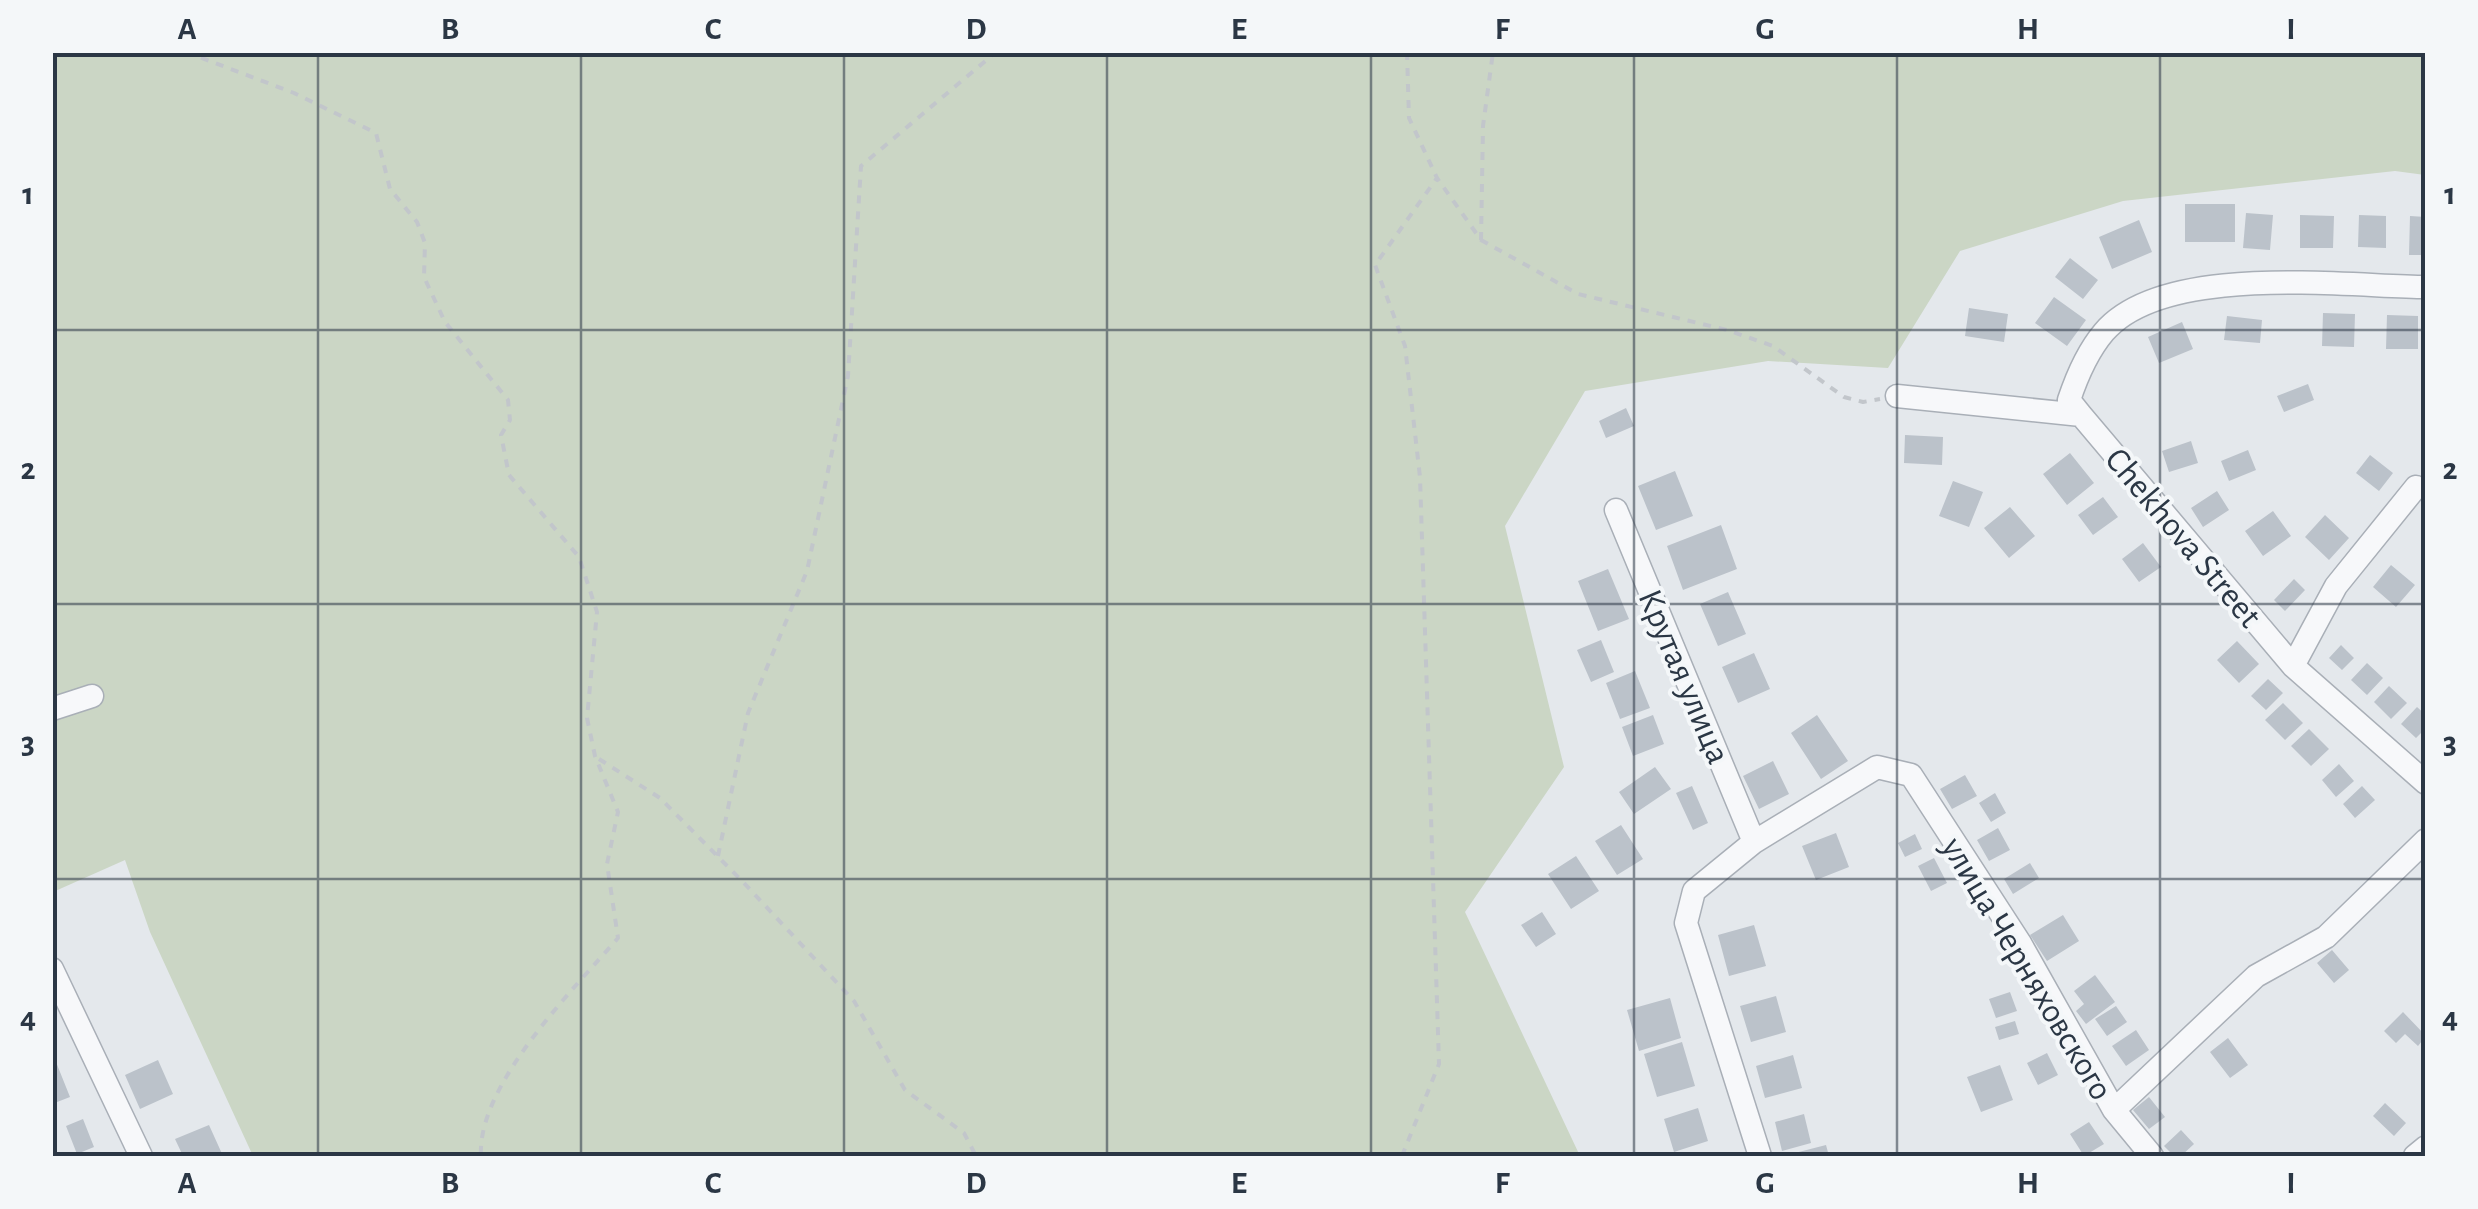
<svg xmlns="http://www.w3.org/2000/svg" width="2478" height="1209" viewBox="0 0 2478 1209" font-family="'Alegreya Sans',sans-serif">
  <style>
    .green { fill: #cbd6c5 }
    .building { fill: #bbc2ca }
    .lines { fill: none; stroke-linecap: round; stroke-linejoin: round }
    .minor-casing { stroke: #a9afb7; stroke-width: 25 }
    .path { stroke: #c2c6cb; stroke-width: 4; stroke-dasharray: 8 8; stroke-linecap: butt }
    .minor { stroke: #f7f8fa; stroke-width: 22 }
    .grid { fill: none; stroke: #2b3745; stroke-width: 2.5; stroke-opacity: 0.55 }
    .labels { text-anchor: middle; stroke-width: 8; stroke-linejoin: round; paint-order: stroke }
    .street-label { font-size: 35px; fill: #2b3745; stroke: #f4f7f9 }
    .neatline { fill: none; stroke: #2b3745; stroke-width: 4 }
    .grid-label { font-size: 32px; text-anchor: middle; font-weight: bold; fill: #2b3745 }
  </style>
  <rect width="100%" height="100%" fill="#e4e8ec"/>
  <path class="green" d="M 52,53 L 2425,53 L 2425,175 L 2395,171 L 2123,201 L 1960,251 L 1888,368 L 1768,361 L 1585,391 L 1505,526 L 1564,767 L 1465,912 L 1580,1156 L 253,1156 L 150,932 L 125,860 L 53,892 Z"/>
  <path class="building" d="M 2185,204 L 2235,204 L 2235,242 L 2185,242 Z
    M 2246,213 L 2273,215 L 2270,250 L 2243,248 Z
    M 2300,215 L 2334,216 L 2333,248 L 2300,248 Z
    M 2359,215 L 2386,216 L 2386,248 L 2358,247 Z
    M 2410,216 L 2426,217 L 2426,255 L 2409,255 Z
    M 2139,220 L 2152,252 L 2112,269 L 2099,237 Z
    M 2070,258 L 2098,280 L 2083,299 L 2055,277 Z
    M 2054,297 L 2086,320 L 2067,346 L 2035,323 Z
    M 1969,308 L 2008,314 L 2004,342 L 1965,336 Z
    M 2323,313 L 2355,314 L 2354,347 L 2322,346 Z
    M 2387,315 L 2418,316 L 2418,349 L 2386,349 Z
    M 2227,316 L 2262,320 L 2260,343 L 2224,340 Z
    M 2182,322 L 2193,349 L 2159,363 L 2148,337 Z
    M 2308,384 L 2314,400 L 2284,412 L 2277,396 Z
    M 1626,408 L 1634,426 L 1606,438 L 1599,421 Z
    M 1905,435 L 1943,437 L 1942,465 L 1904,463 Z
    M 2191,441 L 2198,463 L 2169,472 L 2162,451 Z
    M 2248,450 L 2256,470 L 2229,481 L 2221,461 Z
    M 2070,453 L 2094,483 L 2067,505 L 2043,474 Z
    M 2370,455 L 2393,473 L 2379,491 L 2356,473 Z
    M 1675,471 L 1693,516 L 1656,530 L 1638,486 Z
    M 1953,481 L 1983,492 L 1969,527 L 1939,516 Z
    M 2217,491 L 2229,510 L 2203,527 L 2191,508 Z
    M 2103,497 L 2118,517 L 2093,535 L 2078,515 Z
    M 2010,507 L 2035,536 L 2009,558 L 1984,528 Z
    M 2273,511 L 2291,536 L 2263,556 L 2245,531 Z
    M 2325,515 L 2349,538 L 2329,560 L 2305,537 Z
    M 1721,525 L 1737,569 L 1683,590 L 1667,546 Z
    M 2143,543 L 2161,567 L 2139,582 L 2122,559 Z
    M 2391,565 L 2415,585 L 2396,607 L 2373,587 Z
    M 1608,569 L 1629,619 L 1598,631 L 1578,581 Z
    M 2294,579 L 2305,590 L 2285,611 L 2274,600 Z
    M 1728,592 L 1746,634 L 1718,646 L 1700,604 Z
    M 1601,640 L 1614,672 L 1591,682 L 1577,650 Z
    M 2237,641 L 2259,664 L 2239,683 L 2217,660 Z
    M 2341,645 L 2354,658 L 2342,670 L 2329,658 Z
    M 1754,653 L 1770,689 L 1738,703 L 1722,667 Z
    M 2367,663 L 2383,678 L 2367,695 L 2351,680 Z
    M 1635,671 L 1650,708 L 1620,719 L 1606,683 Z
    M 2268,679 L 2283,693 L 2266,710 L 2251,696 Z
    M 2389,686 L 2407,703 L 2391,719 L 2374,702 Z
    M 2283,703 L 2303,723 L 2285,740 L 2265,720 Z
    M 2417,707 L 2426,715 L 2426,728 L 2416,738 L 2401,724 Z
    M 1653,715 L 1664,744 L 1633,756 L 1622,727 Z
    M 1817,715 L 1848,761 L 1821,779 L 1791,733 Z
    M 2309,729 L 2329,749 L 2311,766 L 2291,746 Z
    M 1773,761 L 1789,794 L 1759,809 L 1743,776 Z
    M 2339,764 L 2354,781 L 2336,797 L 2322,780 Z
    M 1655,767 L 1671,789 L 1634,814 L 1619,792 Z
    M 1965,775 L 1977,796 L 1952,809 L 1940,789 Z
    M 1692,786 L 1708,823 L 1693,830 L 1676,793 Z
    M 2362,786 L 2375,800 L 2355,818 L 2343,804 Z
    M 1995,793 L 2006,813 L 1991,822 L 1979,803 Z
    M 1621,825 L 1643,859 L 1617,875 L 1595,841 Z
    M 1998,828 L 2010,850 L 1989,861 L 1977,840 Z
    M 1836,833 L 1849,867 L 1816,880 L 1802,846 Z
    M 1915,834 L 1922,849 L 1905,857 L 1898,843 Z
    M 1576,856 L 1599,891 L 1571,909 L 1548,874 Z
    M 1934,858 L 1947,883 L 1931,891 L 1918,866 Z
    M 2030,863 L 2039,878 L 2013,894 L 2004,879 Z
    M 1542,912 L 1556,934 L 1536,947 L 1521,925 Z
    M 2063,915 L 2079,941 L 2047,961 L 2030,935 Z
    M 1754,925 L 1766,966 L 1729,976 L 1718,935 Z
    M 2332,950 L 2349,970 L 2334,983 L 2317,963 Z
    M 2095,975 L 2115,1002 L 2086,1024 L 2076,1011 L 2084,1004 L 2074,991 Z
    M 2010,992 L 2017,1011 L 1996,1018 L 1989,999 Z
    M 1776,996 L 1786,1032 L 1751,1042 L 1740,1006 Z
    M 1670,998 L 1681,1038 L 1639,1051 L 1627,1010 Z
    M 2116,1006 L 2127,1022 L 2107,1036 L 2095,1019 Z
    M 2403,1012 L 2426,1036 L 2418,1046 L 2405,1034 L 2396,1043 L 2384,1031 Z
    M 2015,1021 L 2019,1034 L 1999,1040 L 1995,1027 Z
    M 2136,1030 L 2149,1050 L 2126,1066 L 2112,1046 Z
    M 2228,1038 L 2248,1065 L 2230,1078 L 2210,1052 Z
    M 1682,1042 L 1695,1086 L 1657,1097 L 1644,1054 Z
    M 2047,1053 L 2058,1075 L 2038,1085 L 2027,1063 Z
    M 1793,1055 L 1802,1088 L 1765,1098 L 1756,1066 Z
    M 158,1060 L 173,1094 L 140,1109 L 125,1075 Z
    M 56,1062 L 70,1097 L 52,1104 L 52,1064 Z
    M 2000,1065 L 2013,1100 L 1981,1112 L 1967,1077 Z
    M 2149,1097 L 2165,1117 L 2149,1129 L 2133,1110 Z
    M 2385,1103 L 2406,1123 L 2394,1136 L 2373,1116 Z
    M 1698,1108 L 1708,1141 L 1674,1152 L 1664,1119 Z
    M 1804,1114 L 1811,1143 L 1782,1151 L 1775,1122 Z
    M 83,1119 L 94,1147 L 77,1154 L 66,1126 Z
    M 2089,1122 L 2104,1144 L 2084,1156 L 2070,1134 Z
    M 209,1125 L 223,1156 L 183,1156 L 175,1139 Z
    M 2181,1130 L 2194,1144 L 2181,1156 L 2174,1156 L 2164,1146 Z
    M 1826,1145 L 1829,1156 L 1787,1156 L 1787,1155 Z"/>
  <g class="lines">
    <g class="minor-casing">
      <path id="minor" d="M 1897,396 L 2081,415 L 2293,666 L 2426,783
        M 2081,415 L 2069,400 C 2077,376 2087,352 2104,332 C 2163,263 2341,286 2426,287
        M 1616,510 L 1754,842
        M 2293,666 L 2336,586 L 2416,487
        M 52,709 L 92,696
        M 52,969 L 141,1156
        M 2114,1110 L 2256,976 L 2326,937 L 2426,840
        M 1760,1156 L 1686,923 L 1694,891 L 1754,842 L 1877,767 L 1911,775 L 2020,943 L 2114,1110 L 2152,1156
        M 2415,1156 L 2426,1147"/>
    </g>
    <path class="path" d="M 186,52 L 294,93 L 376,133 L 390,189 L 417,222 L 425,243 L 424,277 L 445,322 L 508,400 L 510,420 L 501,435 L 509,475 L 579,557 L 597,612 L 587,718 L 595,756 L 618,812 L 607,864 L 618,938 C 573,990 477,1085 481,1156
      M 1407,52 L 1409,118 L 1437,178 L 1481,240 L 1578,294 L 1727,330 L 1773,346 L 1844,397 L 1863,402 L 1880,399
      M 1481,240 L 1483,126 L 1493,52
      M 599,759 L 660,798 L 744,883 L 854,1001 L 905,1090 L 964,1133 L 976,1156
      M 718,856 L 748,713 L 807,571 L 848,376 L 861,166 L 996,52
      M 1402,1156 L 1439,1064 L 1420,477 L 1405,346 L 1375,265 L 1437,178"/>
    <use href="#minor" class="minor"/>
  </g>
  <path class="grid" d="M 318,52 L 318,1156M 581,52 L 581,1156M 844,52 L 844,1156M 1107,52 L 1107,1156M 1371,52 L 1371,1156M 1634,52 L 1634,1156M 1897,52 L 1897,1156M 2160,52 L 2160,1156M 52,330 L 2426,330M 52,604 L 2426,604M 52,879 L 2426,879"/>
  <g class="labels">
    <g class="street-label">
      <text transform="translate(2184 537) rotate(50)" y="12">Chekhova Street</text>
      <text transform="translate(1685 676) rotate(67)" y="12">Крутая улица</text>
      <text transform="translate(2028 968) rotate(59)" y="12">улица Черняховского</text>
    </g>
  </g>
  <rect width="2478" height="1209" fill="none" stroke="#f4f7f9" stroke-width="110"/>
  <rect x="55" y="55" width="2368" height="1099" class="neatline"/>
  <g class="grid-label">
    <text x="187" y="39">A</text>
    <text x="450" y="39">B</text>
    <text x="713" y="39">C</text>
    <text x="976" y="39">D</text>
    <text x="1239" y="39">E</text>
    <text x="1502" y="39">F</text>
    <text x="1765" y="39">G</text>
    <text x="2028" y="39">H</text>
    <text x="2291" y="39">I</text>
    <text x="28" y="204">1</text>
    <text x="2450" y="204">1</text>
    <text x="28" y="479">2</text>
    <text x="2450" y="479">2</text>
    <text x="28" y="753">3</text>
    <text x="2450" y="753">3</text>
    <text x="28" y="1028">4</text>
    <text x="2450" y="1028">4</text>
    <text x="187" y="1193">A</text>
    <text x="450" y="1193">B</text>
    <text x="713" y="1193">C</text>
    <text x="976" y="1193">D</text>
    <text x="1239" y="1193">E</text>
    <text x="1502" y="1193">F</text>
    <text x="1765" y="1193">G</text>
    <text x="2028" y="1193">H</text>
    <text x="2291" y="1193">I</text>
  </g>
</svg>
